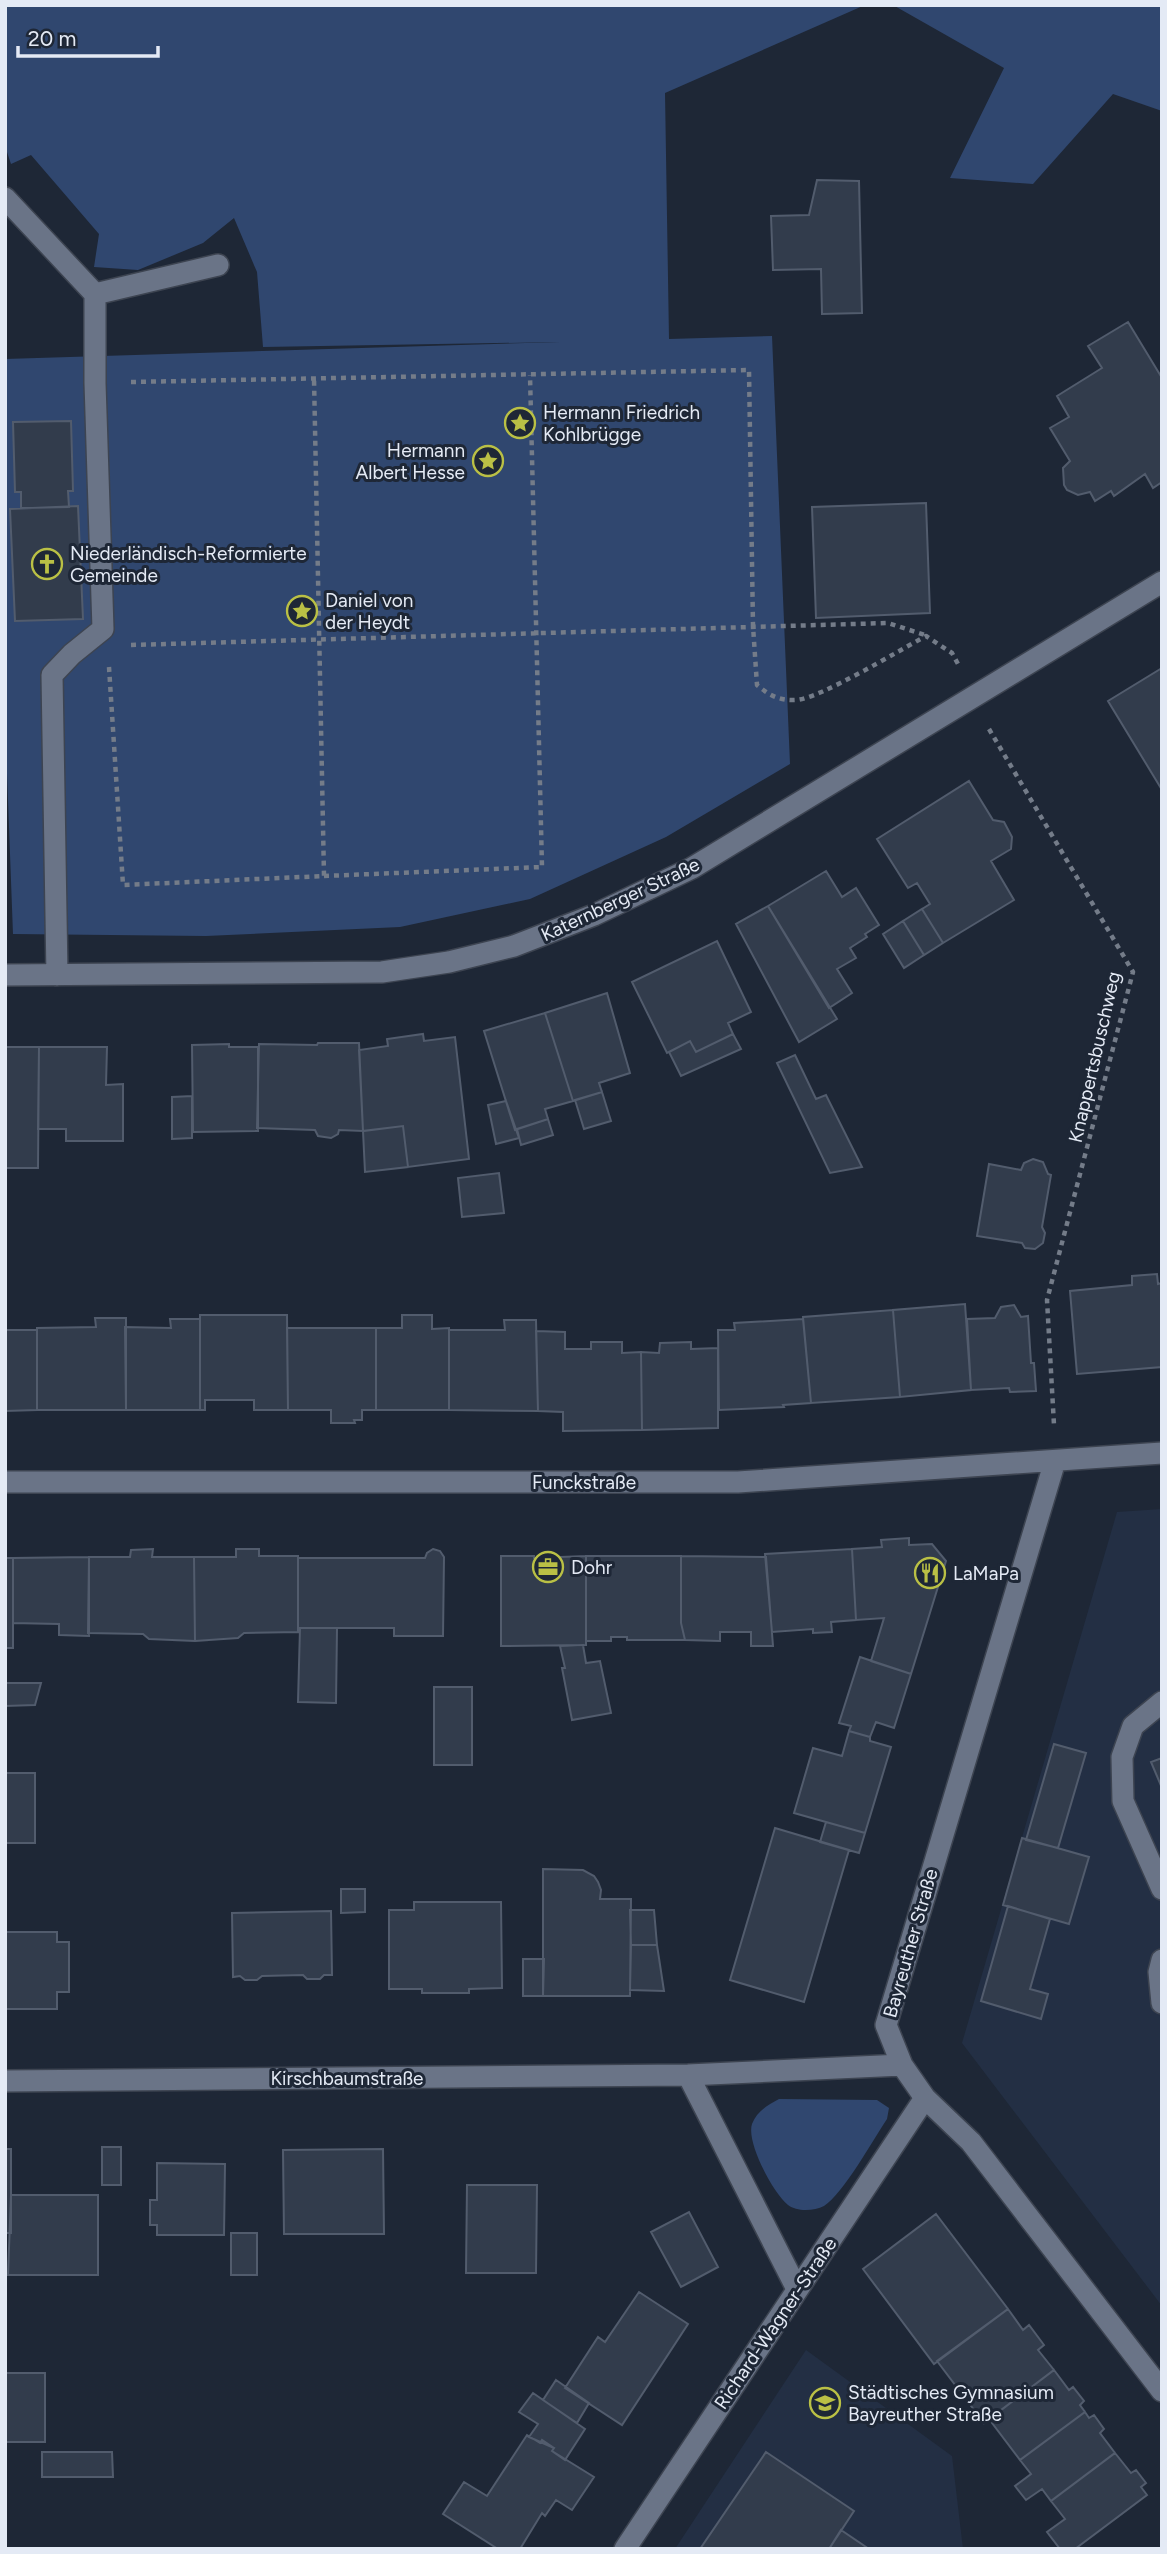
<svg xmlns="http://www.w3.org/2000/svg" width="1167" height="2554" viewBox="0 0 1167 2554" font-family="Figtree,sans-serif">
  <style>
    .built { fill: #232f44 }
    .green { fill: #30476f }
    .building { fill: #323c4c; stroke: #525c6d; stroke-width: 2 }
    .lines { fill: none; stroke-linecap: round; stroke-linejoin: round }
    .minor-casing { stroke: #3d4451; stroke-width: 24 }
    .path { stroke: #747c89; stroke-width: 4.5; stroke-dasharray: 5 5; stroke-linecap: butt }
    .minor { stroke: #6a7487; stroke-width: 21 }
    .labels { text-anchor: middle; stroke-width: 6; stroke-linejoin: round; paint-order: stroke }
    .poi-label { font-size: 19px; fill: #e4eaf5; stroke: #1e2736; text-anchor: start }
    .street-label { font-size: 19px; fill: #e4eaf5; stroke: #1e2736 }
  </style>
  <rect width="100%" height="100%" fill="#1e2736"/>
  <path class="built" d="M 1162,1509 L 1162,2306 L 962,2043 L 1117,1512 Z
    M 806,2350 L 952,2456 L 963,2549 L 675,2549 Z"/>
  <path class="green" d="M 5,5 L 865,5 L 665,93 L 669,339 L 772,336 L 790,764 L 666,837 L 530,899 L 400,927 L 206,936 L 13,934 L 5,720 L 5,359 L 560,342 L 263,347 L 257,272 L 234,218 L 203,243 L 138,270 L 94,267 L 99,234 L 31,155 L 11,164 L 5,146 Z
    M 893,5 L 1162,5 L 1162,111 L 1113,94 L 1033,184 L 950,178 L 1004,68 Z
    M 779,2099 L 877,2100 L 889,2108 L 887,2119 C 873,2140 843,2194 824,2206 C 814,2211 797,2212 788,2205 C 773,2193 746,2142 752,2124 C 757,2111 768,2105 779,2099 Z"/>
  <path class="building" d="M 817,180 L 859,181 L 862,313 L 822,314 L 821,269 L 773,270 L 771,216 L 809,215 Z
    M 1128,322 L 1162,378 L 1162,482 L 1153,488 L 1145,474 L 1114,496 L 1111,491 L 1095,501 L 1090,492 L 1078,495 L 1067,490 L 1064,485 L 1063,468 L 1070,461 L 1050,428 L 1069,417 L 1057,396 L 1102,368 L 1088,346 Z
    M 71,421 L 73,491 L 68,491 L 69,507 L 21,508 L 21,492 L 15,492 L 13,422 Z
    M 926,503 L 930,613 L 816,618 L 812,507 Z
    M 78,506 L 83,619 L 15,621 L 10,509 Z
    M 1162,668 L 1162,790 L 1108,701 Z
    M 969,781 L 993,820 L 1004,822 L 1012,837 L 1011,849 L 991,861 L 1014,900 L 943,943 L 922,909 L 930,904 L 917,883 L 908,888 L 877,839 Z
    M 826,871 L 842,897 L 856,888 L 879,925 L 865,934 L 867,937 L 850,948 L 856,958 L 837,969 L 852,993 L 829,1008 L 768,906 Z
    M 768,906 L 837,1019 L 799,1042 L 736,924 Z
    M 922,909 L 943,943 L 924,955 L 903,921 Z
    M 903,921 L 924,955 L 904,968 L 883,934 Z
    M 717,941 L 751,1012 L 728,1023 L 733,1034 L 696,1052 L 690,1041 L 667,1053 L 632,982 Z
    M 607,993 L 630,1073 L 599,1083 L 602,1092 L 573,1101 L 545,1013 Z
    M 545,1013 L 573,1101 L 545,1109 L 548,1119 L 515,1130 L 484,1031 Z
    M 423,1034 L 424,1041 L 455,1037 L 469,1159 L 408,1167 L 403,1126 L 363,1131 L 359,1050 L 388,1046 L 387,1039 Z
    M 733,1034 L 741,1049 L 681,1076 L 669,1052 L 690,1041 L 696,1052 Z
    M 318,1043 L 359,1043 L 363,1131 L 339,1130 L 338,1134 L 331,1138 L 318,1136 L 315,1130 L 257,1128 L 259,1044 L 317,1045 Z
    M 229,1044 L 229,1047 L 258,1047 L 258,1131 L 193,1132 L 192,1045 Z
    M 5,1047 L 39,1047 L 38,1168 L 5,1168 Z
    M 39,1047 L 107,1047 L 106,1085 L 123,1084 L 123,1141 L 66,1141 L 66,1129 L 38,1129 Z
    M 795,1055 L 816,1099 L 826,1095 L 862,1167 L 830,1173 L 777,1063 Z
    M 602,1092 L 611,1121 L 584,1129 L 575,1100 Z
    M 192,1096 L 192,1138 L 172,1139 L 172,1097 Z
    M 506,1101 L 519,1138 L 496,1144 L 488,1105 Z
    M 548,1119 L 553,1135 L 521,1145 L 517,1129 Z
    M 403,1126 L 408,1167 L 365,1172 L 363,1131 Z
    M 1033,1159 L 1043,1162 L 1048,1174 L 1051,1175 L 1042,1227 L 1045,1233 L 1043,1243 L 1035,1249 L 1025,1248 L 1022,1243 L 977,1236 L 989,1164 L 1021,1170 L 1024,1163 Z
    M 499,1173 L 504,1213 L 462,1217 L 458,1178 Z
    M 1157,1274 L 1158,1284 L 1162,1283 L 1162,1367 L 1077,1374 L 1070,1291 L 1132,1285 L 1132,1276 Z
    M 965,1304 L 971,1390 L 900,1397 L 893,1310 Z
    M 1014,1305 L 1021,1317 L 1028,1316 L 1031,1363 L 1034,1363 L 1036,1391 L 1010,1392 L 1009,1388 L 971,1390 L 967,1319 L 995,1318 L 1001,1307 Z
    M 893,1310 L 900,1397 L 811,1403 L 803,1317 Z
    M 200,1315 L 287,1315 L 288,1410 L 254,1410 L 254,1400 L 205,1400 L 205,1410 L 200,1410 Z
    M 402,1315 L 432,1315 L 432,1329 L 449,1328 L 449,1410 L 376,1410 L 376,1328 L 402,1328 Z
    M 95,1318 L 126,1318 L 126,1410 L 37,1410 L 37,1328 L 96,1327 Z
    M 170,1319 L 200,1319 L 200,1410 L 126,1410 L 125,1327 L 171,1328 Z
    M 803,1319 L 811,1403 L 783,1405 L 784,1407 L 719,1410 L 718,1330 L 735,1330 L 734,1323 Z
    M 504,1320 L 536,1320 L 538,1411 L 449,1410 L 449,1330 L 505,1330 Z
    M 287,1328 L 376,1328 L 376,1410 L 362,1410 L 362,1420 L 354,1420 L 355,1423 L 331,1423 L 331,1410 L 288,1410 Z
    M 5,1330 L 37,1330 L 37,1410 L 5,1411 Z
    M 536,1331 L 565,1332 L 565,1349 L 591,1349 L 591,1342 L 622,1342 L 622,1353 L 641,1352 L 642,1430 L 563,1431 L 563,1412 L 538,1411 Z
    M 691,1342 L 691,1349 L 718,1348 L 718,1428 L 642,1430 L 641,1352 L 659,1353 L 660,1343 Z
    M 909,1538 L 909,1545 L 932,1544 L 946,1561 L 911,1674 L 871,1661 L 884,1618 L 856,1620 L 852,1549 L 882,1547 L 881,1540 Z
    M 153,1549 L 152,1557 L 194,1557 L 195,1641 L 149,1639 L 143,1634 L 88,1633 L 89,1557 L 130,1557 L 131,1550 Z
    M 236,1549 L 259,1549 L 259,1556 L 298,1556 L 298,1632 L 244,1633 L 238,1638 L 195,1641 L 194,1557 L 236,1557 Z
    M 433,1549 L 440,1551 L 444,1557 L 443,1636 L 394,1636 L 394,1628 L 298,1628 L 298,1558 L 425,1558 L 427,1553 Z
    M 852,1549 L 856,1620 L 831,1622 L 832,1632 L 813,1633 L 813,1629 L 772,1632 L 765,1554 Z
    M 501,1556 L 534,1556 L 534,1558 L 586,1556 L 586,1645 L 501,1646 Z
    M 586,1556 L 681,1556 L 681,1623 L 685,1640 L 627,1640 L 627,1637 L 611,1637 L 611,1641 L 586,1641 Z
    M 681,1556 L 766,1557 L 773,1646 L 751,1646 L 751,1632 L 720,1632 L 720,1641 L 685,1640 L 681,1623 Z
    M 89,1557 L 89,1636 L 59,1635 L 59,1624 L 13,1623 L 13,1558 Z
    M 5,1558 L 13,1558 L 13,1648 L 5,1648 Z
    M 300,1628 L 337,1628 L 336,1703 L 298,1702 Z
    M 583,1645 L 586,1663 L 600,1661 L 611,1713 L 572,1720 L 562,1668 L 565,1668 L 560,1646 Z
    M 860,1657 L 911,1674 L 894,1728 L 876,1722 L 870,1737 L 849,1731 L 851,1726 L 839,1723 Z
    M 5,1683 L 41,1683 L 35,1705 L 5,1706 Z
    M 434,1687 L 472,1687 L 472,1765 L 434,1765 Z
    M 849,1731 L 870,1737 L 870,1741 L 891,1747 L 865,1833 L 794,1813 L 813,1748 L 842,1756 Z
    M 1054,1744 L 1086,1753 L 1058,1848 L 1026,1840 Z
    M 1162,1758 L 1162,1788 L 1151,1762 Z
    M 5,1773 L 35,1773 L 35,1843 L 5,1843 Z
    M 826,1822 L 865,1833 L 859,1853 L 820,1842 Z
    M 775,1828 L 849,1850 L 804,2002 L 730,1980 Z
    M 1022,1838 L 1089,1857 L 1069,1924 L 1003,1905 Z
    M 543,1869 L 583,1870 L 594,1876 L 598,1882 L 601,1890 L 600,1899 L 631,1899 L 630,1996 L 543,1996 Z
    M 341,1889 L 365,1889 L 365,1912 L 341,1913 Z
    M 414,1902 L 501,1902 L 502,1988 L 469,1989 L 469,1993 L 422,1993 L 422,1989 L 389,1989 L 389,1910 L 414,1910 Z
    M 1008,1906 L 1050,1919 L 1030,1989 L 1048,1994 L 1041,2019 L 981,2001 Z
    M 630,1910 L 654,1910 L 657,1945 L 631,1945 Z
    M 331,1911 L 332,1975 L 324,1975 L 320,1979 L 307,1979 L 303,1975 L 262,1976 L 257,1980 L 245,1980 L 240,1976 L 233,1977 L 232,1913 Z
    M 5,1932 L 57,1932 L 57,1942 L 69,1942 L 69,1992 L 57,1992 L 57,2009 L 5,2009 Z
    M 631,1945 L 657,1945 L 664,1991 L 630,1990 Z
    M 523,1959 L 544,1959 L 543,1996 L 523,1996 Z
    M 102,2147 L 121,2147 L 121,2185 L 102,2185 Z
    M 5,2149 L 11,2149 L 11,2233 L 5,2233 Z
    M 383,2149 L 384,2234 L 284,2234 L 283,2150 Z
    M 157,2163 L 225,2164 L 224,2235 L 157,2235 L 157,2225 L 150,2225 L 150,2200 L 157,2200 Z
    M 467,2185 L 537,2185 L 536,2273 L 466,2273 Z
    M 11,2195 L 98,2195 L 98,2275 L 8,2275 Z
    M 689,2212 L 718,2267 L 681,2287 L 651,2232 Z
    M 936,2214 L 1008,2309 L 934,2364 L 863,2269 Z
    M 231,2233 L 257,2233 L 257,2275 L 231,2275 Z
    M 639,2292 L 688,2324 L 622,2425 L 565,2388 L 598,2337 L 605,2342 Z
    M 1008,2309 L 1023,2330 L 1029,2325 L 1044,2345 L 1038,2350 L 1054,2370 L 984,2423 L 937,2361 Z
    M 1054,2370 L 1069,2390 L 1073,2387 L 1084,2401 L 1080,2405 L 1085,2412 L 1020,2460 L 989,2419 Z
    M 5,2373 L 45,2373 L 45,2442 L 5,2442 Z
    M 556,2380 L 589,2403 L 577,2423 L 543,2400 Z
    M 533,2393 L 585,2429 L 565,2460 L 552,2451 L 554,2448 L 529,2437 L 538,2424 L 519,2412 Z
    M 1085,2412 L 1089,2418 L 1094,2415 L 1104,2429 L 1100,2433 L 1115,2453 L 1051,2501 L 1042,2489 L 1026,2500 L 1015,2486 L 1031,2474 L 1020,2460 Z
    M 527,2435 L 540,2443 L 542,2440 L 554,2448 L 552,2451 L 594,2477 L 572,2510 L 556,2500 L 545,2516 L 542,2513 L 520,2549 L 498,2549 L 443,2514 L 464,2482 L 487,2496 Z
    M 42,2452 L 112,2452 L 113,2477 L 42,2477 Z
    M 766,2452 L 854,2511 L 829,2549 L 700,2549 Z
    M 1115,2453 L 1131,2473 L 1136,2470 L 1146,2483 L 1141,2487 L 1147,2495 L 1075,2549 L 1060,2549 L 1047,2532 L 1065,2519 L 1051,2501 Z
    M 841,2530 L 869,2549 L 829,2549 Z"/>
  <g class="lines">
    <g class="minor-casing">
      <path id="minor" d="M 5,198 L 95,294 L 95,383 L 103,629 L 72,654 L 52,675 L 57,975
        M 95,294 L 218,265
        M 5,975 L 382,972 L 449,962 L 514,946 L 594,915 L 692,868 L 1162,582
        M 1055,1461 L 886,2025 L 902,2065 L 925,2098 L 971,2142 L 1162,2391
        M 5,1482 L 738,1482 L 1162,1453
        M 1162,1702 L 1133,1726 L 1122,1757 L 1123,1801 L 1162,1889
        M 1162,1960 L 1159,1972 L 1162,2003
        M 688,2075 L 797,2289
        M 5,2081 L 688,2075 L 902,2065
        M 625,2549 L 925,2098"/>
    </g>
    <path class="path" d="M 131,382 L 749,370 L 753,626 L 757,685 C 769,695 779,701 796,700 C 819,699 900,650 926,636 L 952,653 L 958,664
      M 131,645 L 888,623 L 925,635
      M 109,667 L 123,885 L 324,876 L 314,378
      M 989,729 L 1133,972 L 1047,1300 L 1054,1425
      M 324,876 L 542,867 L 530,375"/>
    <use href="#minor" class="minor"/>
  </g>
  <defs>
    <g id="sight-ring" transform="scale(1.575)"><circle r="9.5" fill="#1e2736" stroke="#bac045" stroke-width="1.5"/><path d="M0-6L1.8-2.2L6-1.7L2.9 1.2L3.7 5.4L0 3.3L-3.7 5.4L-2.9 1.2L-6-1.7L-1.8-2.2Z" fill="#bac045"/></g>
    <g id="church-ring" transform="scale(1.575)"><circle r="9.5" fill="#1e2736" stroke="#bac045" stroke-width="1.5"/><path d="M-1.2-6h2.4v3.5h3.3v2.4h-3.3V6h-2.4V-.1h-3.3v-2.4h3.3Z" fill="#bac045"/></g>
    <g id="office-ring" transform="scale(1.575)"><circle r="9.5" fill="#1e2736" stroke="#bac045" stroke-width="1.5"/><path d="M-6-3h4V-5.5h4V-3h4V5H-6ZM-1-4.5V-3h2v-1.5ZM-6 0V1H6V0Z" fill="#bac045"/></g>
    <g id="restaurant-ring" transform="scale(1.575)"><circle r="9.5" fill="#1e2736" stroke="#bac045" stroke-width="1.5"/><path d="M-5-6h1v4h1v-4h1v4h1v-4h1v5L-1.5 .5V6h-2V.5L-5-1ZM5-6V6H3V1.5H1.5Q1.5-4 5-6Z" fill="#bac045"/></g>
    <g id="school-ring" transform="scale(1.575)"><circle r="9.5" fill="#1e2736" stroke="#bac045" stroke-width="1.5"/><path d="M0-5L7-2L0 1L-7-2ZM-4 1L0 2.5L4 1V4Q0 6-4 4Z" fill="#bac045"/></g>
  </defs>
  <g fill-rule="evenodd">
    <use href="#sight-ring" x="520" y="423"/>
    <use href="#sight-ring" x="488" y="461"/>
    <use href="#church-ring" x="47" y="564"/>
    <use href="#sight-ring" x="302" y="611"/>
    <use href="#office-ring" x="548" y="1567"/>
    <use href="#restaurant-ring" x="930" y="1573"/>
    <use href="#school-ring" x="825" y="2403"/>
  </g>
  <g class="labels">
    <g class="poi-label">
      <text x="543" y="419">Hermann Friedrich<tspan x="543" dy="22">Kohlbrügge</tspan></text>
      <text x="465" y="457" text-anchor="end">Hermann<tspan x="465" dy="22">Albert Hesse</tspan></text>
      <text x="70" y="560">Niederländisch-Reformierte<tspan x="70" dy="22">Gemeinde</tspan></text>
      <text x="325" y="607">Daniel von<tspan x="325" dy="22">der Heydt</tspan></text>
      <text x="571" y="1574">Dohr</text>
      <text x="953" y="1580">LaMaPa</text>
      <text x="848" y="2399">Städtisches Gymnasium<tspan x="848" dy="22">Bayreuther Straße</tspan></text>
    </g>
    <g class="street-label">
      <text transform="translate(620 899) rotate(-25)" y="7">Katernberger Straße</text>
      <text transform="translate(1094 1057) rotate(-77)" y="7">Knappertsbuschweg</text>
      <text x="584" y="1489">Funckstraße</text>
      <text transform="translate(910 1943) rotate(-74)" y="7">Bayreuther Straße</text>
      <text x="347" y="2085">Kirschbaumstraße</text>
      <text transform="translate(775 2323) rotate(-56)" y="7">Richard-Wagner-Straße</text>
    </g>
  </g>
  <rect width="1167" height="2554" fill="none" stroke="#e4eaf5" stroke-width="14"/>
  <path d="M18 46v10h140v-10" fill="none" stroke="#e4eaf5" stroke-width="3.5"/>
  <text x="28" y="46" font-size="21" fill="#e4eaf5" stroke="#1e2736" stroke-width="5" paint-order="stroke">20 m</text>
</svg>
